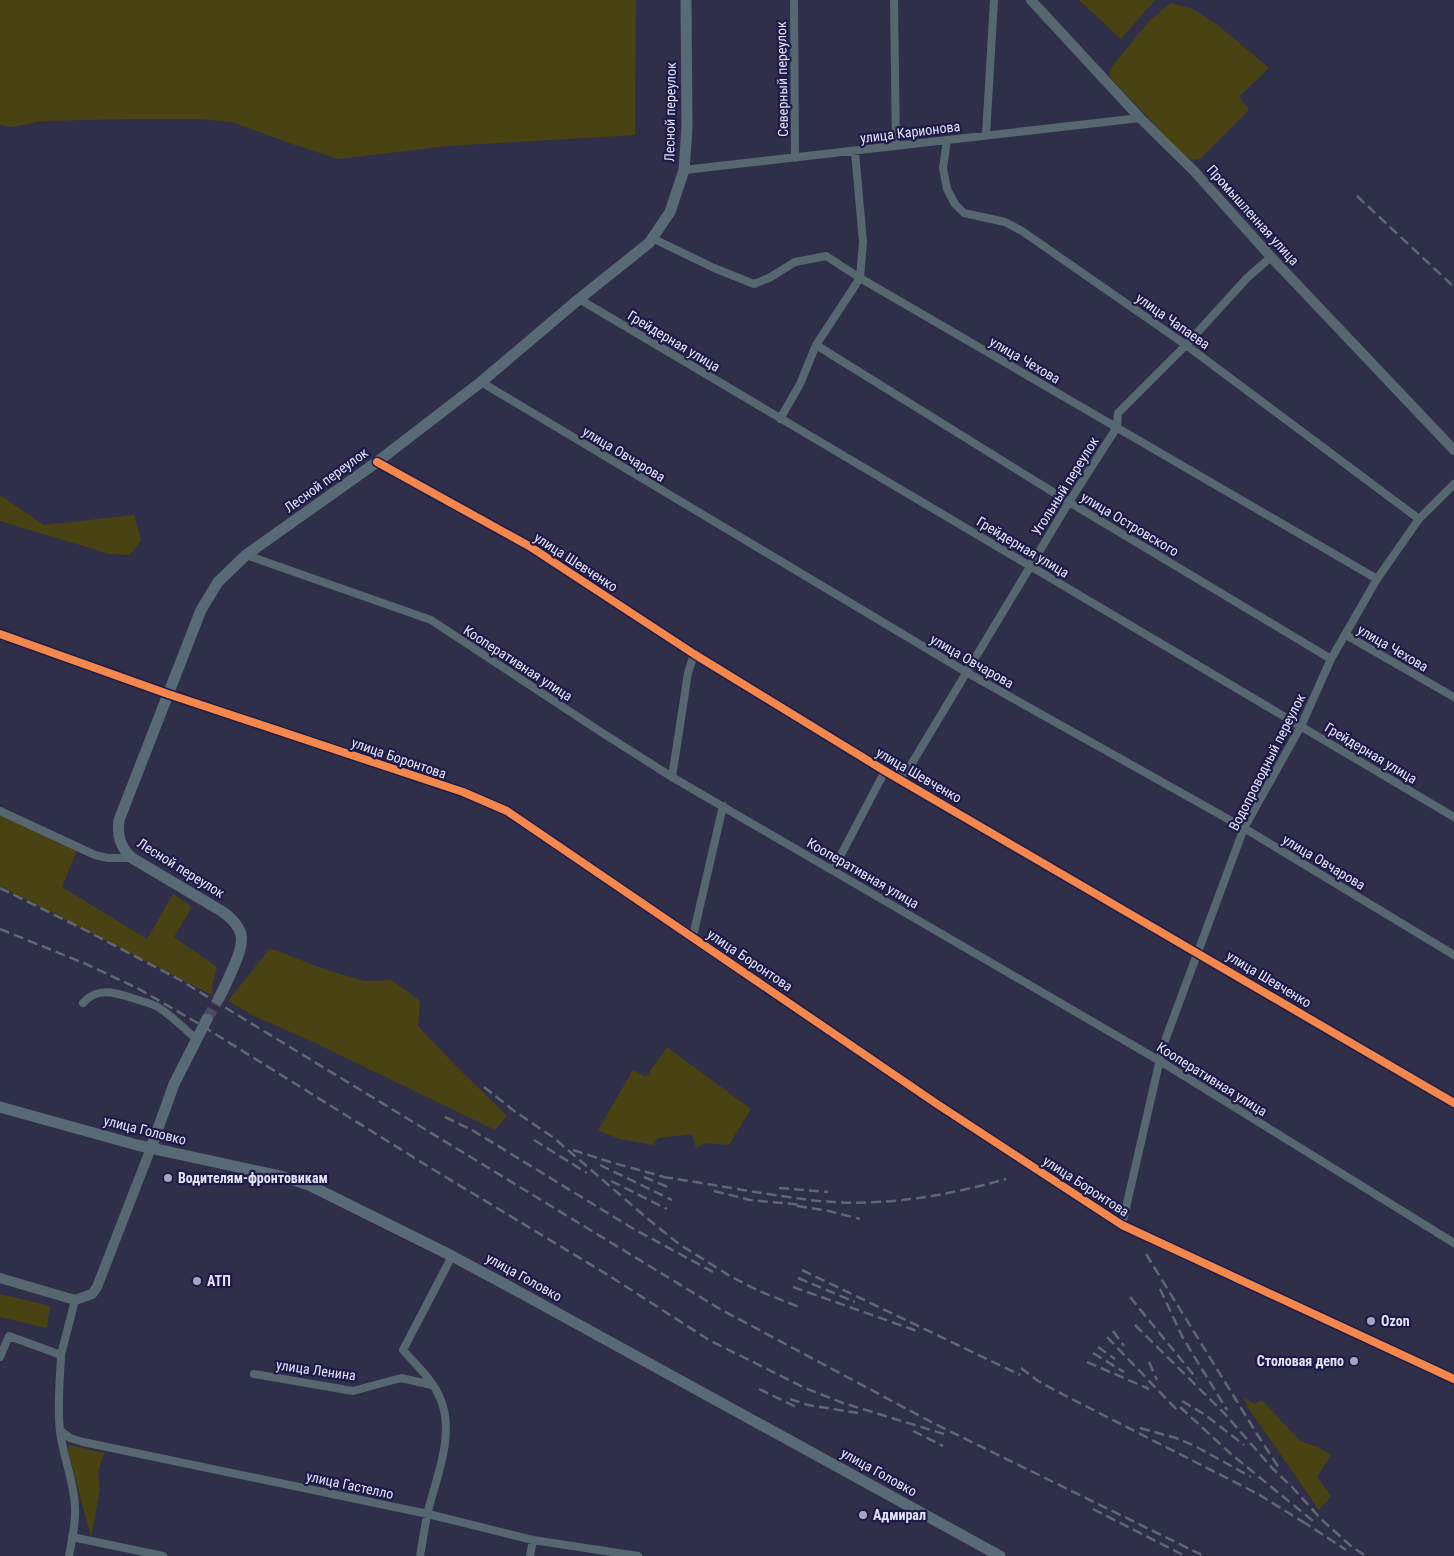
<svg xmlns="http://www.w3.org/2000/svg" width="1454" height="1556" viewBox="0 0 1454 1556" font-family="'Roboto Condensed',sans-serif">
  <style>
    .green { fill: #494212 }
    .lines { fill: none; stroke-linecap: round; stroke-linejoin: round }
    .secondary-tunnel { stroke: #4b4a65; stroke-width: 11; stroke-dasharray: 11 5.5; stroke-linecap: butt }
    .minor { stroke: #576770; stroke-width: 8 }
    .tertiary { stroke: #576770; stroke-width: 10 }
    .secondary { stroke: #596a77; stroke-width: 11 }
    .rail { stroke: #606774; stroke-width: 2.5; stroke-dasharray: 10 5; stroke-linecap: butt }
    .cycleway-casing { stroke: #1d1a49; stroke-width: 11 }
    .cycleway { stroke: #f5874c; stroke-width: 8 }
    .poi-dot { fill: #a4a5bf; stroke: #1d1a49; stroke-width: 2 }
    .labels { text-anchor: middle; stroke-width: 4.5; stroke-linejoin: round; paint-order: stroke }
    .street-label { font-size: 14px; fill: #e3e5fe; stroke: #1d1a49 }
    .poi-label { font-size: 14px; font-weight: bold; fill: #e3e5fe; stroke: #1d1a49; text-anchor: start }
  </style>
  <rect width="100%" height="100%" fill="#302f4a"/>
  <path class="green" d="M 0,0 L 636,0 L 635,135 L 448,146 L 338,159 L 289,143 L 232,122 L 198,119 L 132,119 L 43,121 L 12,127 L 0,125 Z
    M 1079,0 L 1155,0 L 1121,39 Z
    M 1171,3 L 1193,9 L 1219,26 L 1269,68 L 1239,97 L 1249,110 L 1200,159 L 1193,160 L 1185,157 L 1110,77 L 1109,72 L 1114,64 L 1150,20 Z
    M 0,495 L 44,525 L 134,515 L 141,540 L 130,555 L 110,554 L 0,521 Z
    M 0,811 L 79,846 L 62,887 L 147,939 L 173,894 L 192,907 L 174,937 L 217,967 L 213,983 L 212,995 L 0,886 Z
    M 270,948 L 324,969 L 364,981 L 392,980 L 420,1001 L 418,1026 L 456,1066 L 507,1116 L 495,1130 L 311,1041 L 254,1016 L 228,1001 Z
    M 667,1047 L 751,1109 L 729,1145 L 705,1143 L 696,1148 L 692,1134 L 658,1138 L 654,1145 L 619,1139 L 598,1130 L 633,1070 L 646,1077 Z
    M 0,1294 L 50,1306 L 47,1328 L 0,1317 Z
    M 1243,1397 L 1255,1404 L 1262,1400 L 1300,1441 L 1318,1447 L 1331,1455 L 1317,1477 L 1331,1496 L 1319,1510 L 1249,1409 Z
    M 69,1445 L 104,1453 L 98,1472 L 100,1489 L 91,1537 L 68,1451 Z"/>
  <g class="lines">
    <path class="secondary-tunnel" d="M 207,1019 L 219,998"/>
    <path class="minor" d="M 794,0 L 795,158
      M 894,0 L 896,146
      M 986,135 L 994,0
      M 947,140 L 943,168 L 947,189 L 955,204 L 964,213 L 1005,222 L 1022,231 L 1186,345 L 1419,519
      M 684,170 C 836,153 988,135 1140,118
      M 652,238 L 714,268 L 754,284 L 769,278 L 795,262 L 826,256 L 860,278 L 1377,579
      M 579,299 L 1454,817
      M 816,345 L 1069,502 L 1331,659
      M 481,382 L 966,672 L 1244,828 L 1454,955
      M 780,419 L 800,384 L 816,345 L 860,278 L 863,242 L 855,152
      M 377,462 L 529,546 L 694,654 L 885,771 L 1454,1103
      M 246,555 L 431,620 L 601,732 L 672,777 L 1160,1061 L 1454,1243
      M 1346,635 L 1454,697
      M 672,777 L 688,673 L 694,654
      M 0,811 L 95,855 L 108,858 L 132,858
      M 833,870 L 885,771 L 906,773 L 1069,502 L 1117,427 L 1118,413 L 1186,345 L 1247,278 L 1271,257
      M 693,936 L 723,806
      M 83,1003 C 97,987 114,992 132,998 C 141,1001 150,1003 158,1007 C 172,1016 184,1028 196,1039
      M 1122,1225 L 1163,1046 L 1244,828 L 1301,726 L 1331,659 L 1377,579 L 1419,519 L 1454,484
      M 61,1355 C 60,1380 57,1406 60,1431 C 63,1457 74,1481 75,1507 C 76,1523 72,1540 69,1556
      M 0,1357 L 9,1336 L 61,1355 L 75,1300
      M 254,1374 L 353,1391 L 401,1378 L 432,1385
      M 60,1430 L 70,1438 L 83,1442 L 428,1514 L 533,1540 L 638,1556
      M 72,1537 L 163,1556
      M 420,1556 C 423,1540 425,1523 429,1507 C 438,1473 455,1432 440,1398 C 433,1380 415,1364 403,1350 L 452,1256
      M 530,1556 L 533,1540"/>
    <path class="tertiary" d="M 1031,0 L 1140,118 L 1194,171 L 1271,257 L 1454,450
      M 0,634 L 168,694 L 463,792 L 507,811 L 937,1104 L 1122,1225 L 1454,1379
      M 0,1278 L 75,1300 L 92,1294 L 97,1287 L 151,1148"/>
    <path class="secondary" d="M 219,998 C 225,987 229,977 234,966 C 245,941 246,929 223,912 L 132,858 C 120,847 117,836 119,820 L 201,610 L 218,582 L 246,555 L 377,462 L 481,382 L 579,299 L 649,243 L 670,212 L 684,170 L 687,128 L 686,0
      M 0,1107 L 137,1145 L 280,1176 L 309,1185 L 452,1256 L 521,1293 L 1000,1556
      M 151,1148 L 174,1084 L 207,1019"/>
    <path class="rail" d="M 1357,196 L 1454,287
      M 0,888 L 85,930 L 180,980 L 720,1309 L 933,1423 L 1204,1556
      M 0,929 L 86,964 L 139,989 L 196,1022 L 434,1170 L 608,1275 L 709,1340 L 805,1388 L 843,1403 L 944,1434
      M 484,1087 L 513,1110 L 554,1138 L 648,1219 L 679,1244 L 730,1276 L 759,1291 L 799,1307
      M 445,1117 L 472,1130 L 632,1228 L 713,1272
      M 534,1140 L 587,1173
      M 573,1150 L 610,1162 L 668,1178
      M 600,1165 L 672,1200
      M 644,1177 L 670,1188
      M 663,1177 C 712,1184 761,1194 810,1200 C 876,1208 943,1197 1006,1179
      M 611,1181 L 667,1209
      M 779,1188 L 828,1192
      M 714,1191 L 750,1200 L 803,1205
      M 797,1206 L 829,1211 L 860,1219
      M 1146,1254 L 1257,1434 L 1279,1468
      M 802,1270 L 1020,1375
      M 798,1278 L 855,1302
      M 793,1287 L 917,1331
      M 1160,1289 L 1183,1338 L 1227,1410
      M 1130,1297 L 1197,1379
      M 1135,1325 L 1225,1414 L 1273,1469 L 1292,1487 L 1322,1520 L 1352,1547 L 1366,1556
      M 1113,1331 L 1124,1346
      M 1107,1337 L 1177,1410
      M 1098,1347 L 1115,1359
      M 1093,1353 L 1124,1372
      M 1087,1362 L 1149,1389
      M 1149,1362 L 1157,1380
      M 1021,1368 L 1038,1381 L 1064,1395 L 1258,1494 L 1308,1525
      M 759,1389 L 796,1407
      M 790,1399 L 808,1405 L 858,1413
      M 1182,1401 L 1204,1414 L 1244,1445
      M 1180,1407 L 1231,1454 L 1313,1521
      M 1140,1428 L 1176,1438 L 1195,1446 L 1251,1477
      M 913,1431 L 943,1446
      M 1093,1509 L 1185,1556
      M 1302,1521 L 1346,1550"/>
    <g class="cycleway-casing">
      <path id="cycleway" d="M 377,462 L 529,546 L 694,654 L 885,771 L 1454,1103
        M 0,634 L 168,694 L 463,792 L 507,811 L 937,1104 L 1122,1225 L 1454,1379"/>
    </g>
    <use href="#cycleway" class="cycleway"/>
  </g>
  <g class="poi-dot">
    <circle cx="168" cy="1178" r="5"/>
    <circle cx="197" cy="1281" r="5"/>
    <circle cx="1371" cy="1321" r="5"/>
    <circle cx="1354" cy="1361" r="5"/>
    <circle cx="863" cy="1515" r="5"/>
  </g>
  <g class="labels">
    <g class="street-label">
      <text transform="translate(782 79) rotate(-91)" y="5">Северный переулок</text>
      <text transform="translate(670 112) rotate(-89)" y="5">Лесной переулок</text>
      <text transform="translate(910 132) rotate(-7)" y="5">улица Карионова</text>
      <text transform="translate(1253 215) rotate(48)" y="5">Промышленная улица</text>
      <text transform="translate(1173 321) rotate(35)" y="5">улица Чапаева</text>
      <text transform="translate(674 341) rotate(31)" y="5">Грейдерная улица</text>
      <text transform="translate(1025 360) rotate(30)" y="5">улица Чехова</text>
      <text transform="translate(624 454) rotate(31)" y="5">улица Овчарова</text>
      <text transform="translate(326 480) rotate(-36)" y="5">Лесной переулок</text>
      <text transform="translate(1065 486) rotate(-58)" y="5">Угольный переулок</text>
      <text transform="translate(1130 524) rotate(31)" y="5">улица Островского</text>
      <text transform="translate(1023 547) rotate(31)" y="5">Грейдерная улица</text>
      <text transform="translate(576 562) rotate(33)" y="5">улица Шевченко</text>
      <text transform="translate(1393 648) rotate(30)" y="5">улица Чехова</text>
      <text transform="translate(972 661) rotate(30)" y="5">улица Овчарова</text>
      <text transform="translate(518 663) rotate(33)" y="5">Кооперативная улица</text>
      <text transform="translate(1371 753) rotate(31)" y="5">Грейдерная улица</text>
      <text transform="translate(399 758) rotate(19)" y="5">улица Боронтова</text>
      <text transform="translate(1267 762) rotate(-63)" y="5">Водопроводный переулок</text>
      <text transform="translate(919 775) rotate(30)" y="5">улица Шевченко</text>
      <text transform="translate(1324 862) rotate(31)" y="5">улица Овчарова</text>
      <text transform="translate(181 868) rotate(32)" y="5">Лесной переулок</text>
      <text transform="translate(863 873) rotate(30)" y="5">Кооперативная улица</text>
      <text transform="translate(750 960) rotate(34)" y="5">улица Боронтова</text>
      <text transform="translate(1269 979) rotate(31)" y="5">улица Шевченко</text>
      <text transform="translate(1212 1079) rotate(32)" y="5">Кооперативная улица</text>
      <text transform="translate(145 1130) rotate(14)" y="5">улица Головко</text>
      <text transform="translate(1086 1186) rotate(33)" y="5">улица Боронтова</text>
      <text transform="translate(524 1277) rotate(29)" y="5">улица Головко</text>
      <text transform="translate(316 1370) rotate(8)" y="5">улица Ленина</text>
      <text transform="translate(879 1472) rotate(29)" y="5">улица Головко</text>
      <text transform="translate(350 1485) rotate(12)" y="5">улица Гастелло</text>
    </g>
    <g class="poi-label">
      <text x="178" y="1183">Водителям-фронтовикам</text>
      <text x="207" y="1286">АТП</text>
      <text x="1381" y="1326">Ozon</text>
      <text x="1344" y="1366" text-anchor="end">Столовая депо</text>
      <text x="873" y="1520">Адмирал</text>
    </g>
  </g>
</svg>
